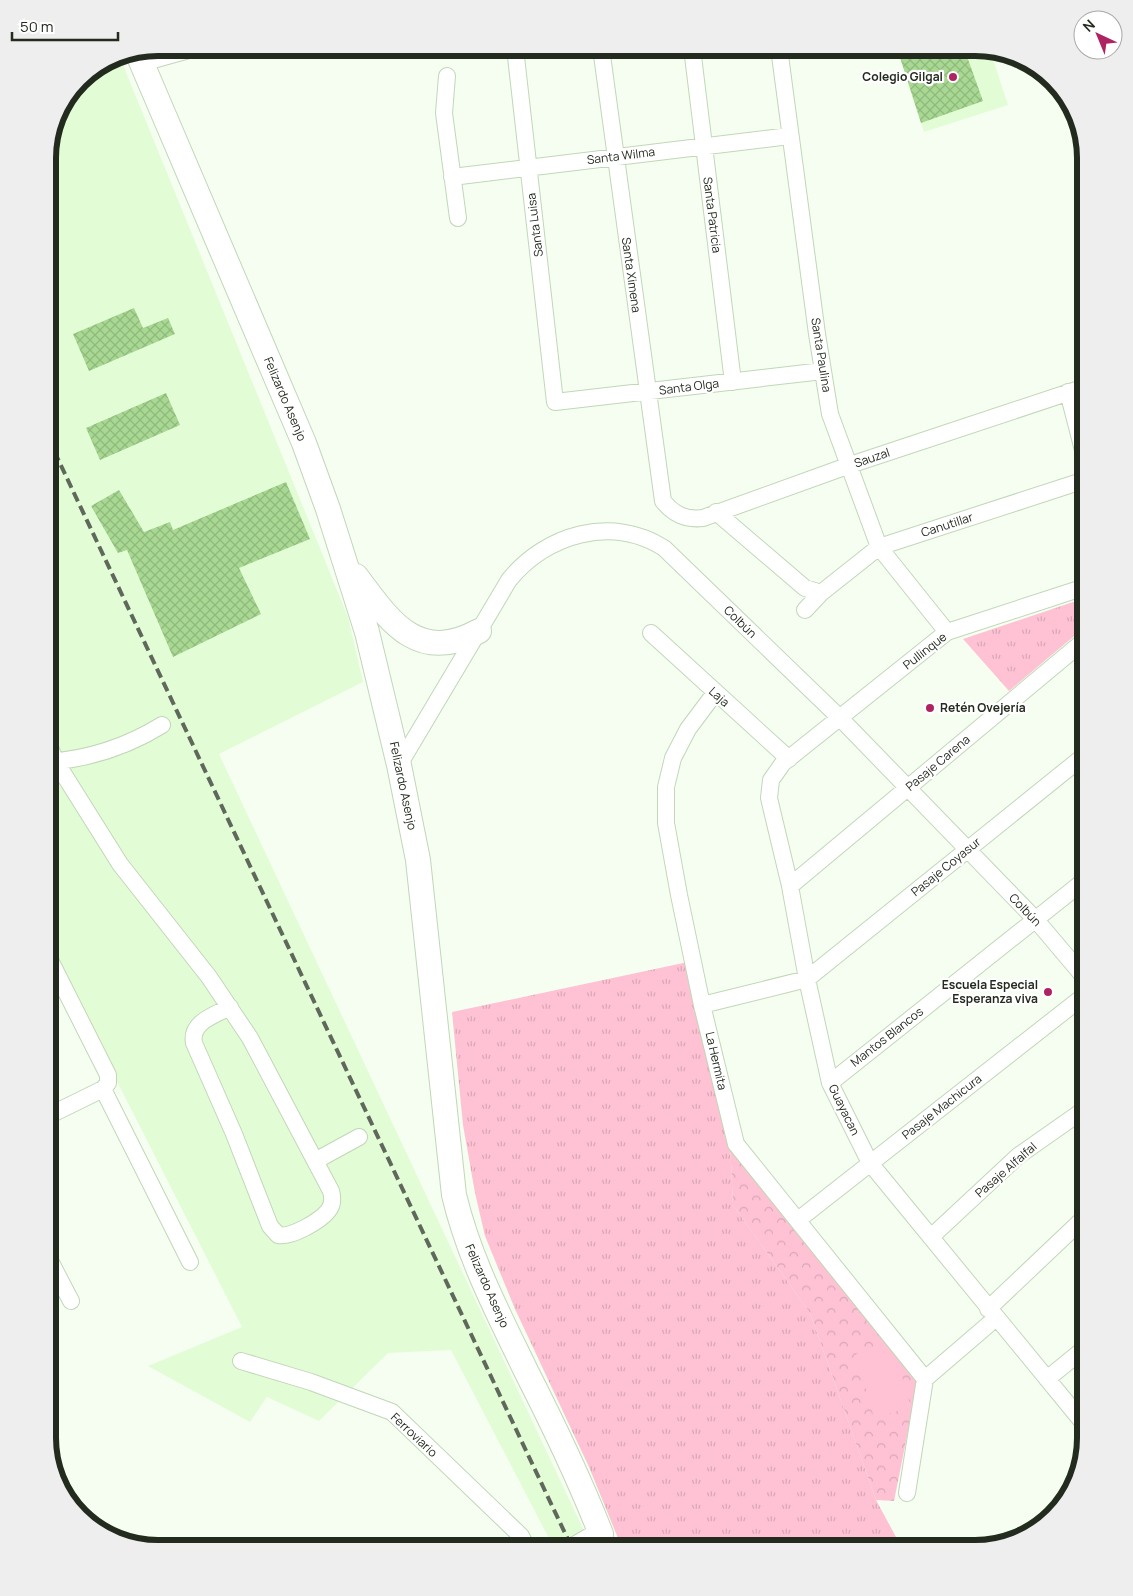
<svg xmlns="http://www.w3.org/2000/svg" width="1133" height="1596" viewBox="0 0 1133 1596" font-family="Manrope,sans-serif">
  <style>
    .built { fill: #e2fdd6 }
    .grass { fill: url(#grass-tufts) }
    .park { fill: url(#park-crowns) }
    .pitch { fill: #fec2d4 }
    .building { fill: url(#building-cross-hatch) }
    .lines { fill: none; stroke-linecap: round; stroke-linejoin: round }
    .street-casing { stroke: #c1d7b7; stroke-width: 18 }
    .secondary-casing { stroke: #c1d7b7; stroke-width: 26 }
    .street { stroke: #fff; stroke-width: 16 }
    .secondary { stroke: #fff; stroke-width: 24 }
    .rail { stroke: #60685c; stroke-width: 4; stroke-dasharray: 10 5; stroke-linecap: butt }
    .poi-dot { fill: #ae2463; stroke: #fff; stroke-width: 2 }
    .labels { text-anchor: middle; stroke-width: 4.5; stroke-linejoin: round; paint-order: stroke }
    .poi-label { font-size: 12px; font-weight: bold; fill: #232b1f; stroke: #fff; text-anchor: end }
    .street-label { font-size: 12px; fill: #232b1f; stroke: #fff }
    .rim { fill: none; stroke: #232b1f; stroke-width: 6 }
  </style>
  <defs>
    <pattern id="grass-tufts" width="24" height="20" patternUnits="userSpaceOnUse" patternTransform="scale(1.25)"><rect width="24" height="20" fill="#fec2d4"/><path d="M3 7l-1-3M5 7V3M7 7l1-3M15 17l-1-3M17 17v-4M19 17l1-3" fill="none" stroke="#d9a7b6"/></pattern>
    <pattern id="park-crowns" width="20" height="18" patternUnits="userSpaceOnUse" patternTransform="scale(1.25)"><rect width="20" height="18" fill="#fec2d4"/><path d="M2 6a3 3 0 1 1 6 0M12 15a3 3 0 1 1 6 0" fill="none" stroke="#d9a7b6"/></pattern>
    <pattern id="building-cross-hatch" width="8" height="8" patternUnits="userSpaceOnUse" patternTransform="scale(1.25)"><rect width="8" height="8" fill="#a8d892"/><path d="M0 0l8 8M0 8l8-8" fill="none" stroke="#90ba7d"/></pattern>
  </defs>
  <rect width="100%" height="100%" fill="#f5fef1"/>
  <path class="built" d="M 897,48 L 982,48 L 990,50 L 1008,105 L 924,132 Z
    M 119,55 L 348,617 L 363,682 L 219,754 L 592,1548 L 554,1548 L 451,1350 L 388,1353 L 319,1421 L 267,1397 L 250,1422 L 148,1366 L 242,1327 L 48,946 L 48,151 L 59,110 L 85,75 Z"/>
  <path class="grass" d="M 1085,598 L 1085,627 L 1009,691 L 963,639 Z
    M 688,962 L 730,1143 L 733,1205 L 810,1313 L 876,1500 L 902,1548 L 622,1548 L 589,1467 L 515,1309 L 485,1236 L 475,1193 L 463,1125 L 452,1012 Z"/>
  <path class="park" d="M 730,1143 L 918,1381 L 894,1501 L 876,1500 L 810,1313 L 733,1205 Z"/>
  <path class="pitch" d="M 892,1342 L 911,1407 L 874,1418 L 856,1354 Z"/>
  <path class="building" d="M 897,48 L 964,48 L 983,101 L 921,123 Z
    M 134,308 L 143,328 L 168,318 L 175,334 L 89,371 L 73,334 Z
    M 166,393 L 180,425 L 100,460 L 86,428 Z
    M 286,482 L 310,539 L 239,568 L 261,614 L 173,657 L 127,550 L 118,553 L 91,506 L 119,490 L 144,532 L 170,522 L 173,530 Z"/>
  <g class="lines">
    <g class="street-casing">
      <path id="street" d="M 515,48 L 555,402 L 823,371
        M 601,48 L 663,501 C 674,515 686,520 703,518 L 850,465 L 1085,387
        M 692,48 L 733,382
        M 779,48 L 817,334 L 830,414 L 879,547 L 947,632
        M 142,63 L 196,48
        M 447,76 L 444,113 L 458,218
        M 452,177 L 790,136
        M 1068,392 L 1085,458
        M 716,512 L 805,588 L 821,593
        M 805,610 L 821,593 L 879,547 L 1085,480
        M 651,633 L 789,759
        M 715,693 L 688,729 L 673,758 L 666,787 L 666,823 L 679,895 L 702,1005 L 736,1144 L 925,1379 L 907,1493
        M 48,743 L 56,762 L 120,864 L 209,977 L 250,1038 L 331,1191 C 333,1198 333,1205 328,1211 C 320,1221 291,1238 278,1235 L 270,1226 L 234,1134 L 194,1043 C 190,1022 215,1015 230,1007
        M 48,762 C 88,759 128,746 162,725
        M 399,765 L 509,580 C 546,534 612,515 664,548 L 840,718 L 1036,920 L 1085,978
        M 790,886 L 1085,640
        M 702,1005 L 807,979 L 1085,755
        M 830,1083 L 1085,880
        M 103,1089 L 190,1262
        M 48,1116 L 103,1089 L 108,1083 L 108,1075 L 48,956
        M 315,1161 L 359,1137
        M 798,1220 L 1085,995
        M 931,1237 L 1018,1156 L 1085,1109
        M 48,1257 L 71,1301
        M 988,1309 L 1085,1217
        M 241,1361 L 311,1382 L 392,1412 L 521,1536 L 527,1548
        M 925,1379 L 996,1318
        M 1047,1379 L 1085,1348
        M 1085,1425 L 870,1163 L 830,1083 L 807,979 L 790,886 L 769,798 L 771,780 L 783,763 L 947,632 L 1085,587"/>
    </g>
    <g class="secondary-casing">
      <path id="secondary" d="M 137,52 L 304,443 L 328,509 L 367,632 L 399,765 L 418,860 L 454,1195 C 469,1258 498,1313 526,1371 C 553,1424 579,1478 601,1534 L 577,1548
        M 356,576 C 389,620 417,665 479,631"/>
    </g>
    <use href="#street" class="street"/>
    <use href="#secondary" class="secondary"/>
    <path class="rail" d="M 48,438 L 572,1548"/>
  </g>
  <g class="poi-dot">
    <circle cx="953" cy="77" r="5"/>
    <circle cx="930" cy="708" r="5"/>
    <circle cx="1048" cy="992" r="5"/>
  </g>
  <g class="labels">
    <g class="poi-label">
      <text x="943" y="81">Colegio Gilgal</text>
      <text x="940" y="712" text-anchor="start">Retén Ovejería</text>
      <text x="1038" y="989">Escuela Especial<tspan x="1038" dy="14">Esperanza viva</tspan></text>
    </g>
    <g class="street-label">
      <text transform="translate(621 156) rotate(-7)" y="4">Santa Wilma</text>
      <text transform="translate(712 215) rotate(83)" y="4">Santa Patricia</text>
      <text transform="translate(535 225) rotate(-97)" y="4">Santa Luisa</text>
      <text transform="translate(631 275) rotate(82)" y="4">Santa Ximena</text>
      <text transform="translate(821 355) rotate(81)" y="4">Santa Paulina</text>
      <text transform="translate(689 387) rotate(-7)" y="4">Santa Olga</text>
      <text transform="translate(285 399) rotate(67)" y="4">Felizardo Asenjo</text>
      <text transform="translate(872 458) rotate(-19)" y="4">Sauzal</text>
      <text transform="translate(947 525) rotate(-18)" y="4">Canutillar</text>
      <text transform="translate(740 622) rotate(44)" y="4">Colbún</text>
      <text transform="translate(925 651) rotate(-38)" y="4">Pullinque</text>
      <text transform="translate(719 697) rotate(42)" y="4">Laja</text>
      <text transform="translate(938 763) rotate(-40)" y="4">Pasaje Carena</text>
      <text transform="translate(403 786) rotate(78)" y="4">Felizardo Asenjo</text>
      <text transform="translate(946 867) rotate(-39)" y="4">Pasaje Coyasur</text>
      <text transform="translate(1025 910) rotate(46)" y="4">Colbún</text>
      <text transform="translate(887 1037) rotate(-38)" y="4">Mantos Blancos</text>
      <text transform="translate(716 1061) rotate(77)" y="4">La Hermita</text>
      <text transform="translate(942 1107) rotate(-38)" y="4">Pasaje Machicura</text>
      <text transform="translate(844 1110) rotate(64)" y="4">Guayacan</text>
      <text transform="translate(1006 1170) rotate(-41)" y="4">Pasaje Alfalfal</text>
      <text transform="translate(487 1286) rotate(66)" y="4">Felizardo Asenjo</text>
      <text transform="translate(414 1435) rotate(43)" y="4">Ferroviario</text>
    </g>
  </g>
  <path d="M0 0H1133V1596H0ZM158 56H975A102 102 0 0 1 1077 158V1438A102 102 0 0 1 975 1540H158A102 102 0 0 1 56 1438V158A102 102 0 0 1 158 56Z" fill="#edeeed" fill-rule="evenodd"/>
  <path class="rim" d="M158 56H975A102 102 0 0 1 1077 158V1438A102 102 0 0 1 975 1540H158A102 102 0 0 1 56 1438V158A102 102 0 0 1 158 56Z"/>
  <g transform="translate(1098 35) rotate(316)"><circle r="24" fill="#ffffff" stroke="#a7aaa5"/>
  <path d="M0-4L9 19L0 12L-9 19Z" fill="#ae2463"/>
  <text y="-8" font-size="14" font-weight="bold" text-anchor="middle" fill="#232b1f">N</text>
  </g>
  <path d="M12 32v8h106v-8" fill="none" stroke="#232b1f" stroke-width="2.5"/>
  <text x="20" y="32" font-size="15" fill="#232b1f" stroke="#ffffff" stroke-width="4" paint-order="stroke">50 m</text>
</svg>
